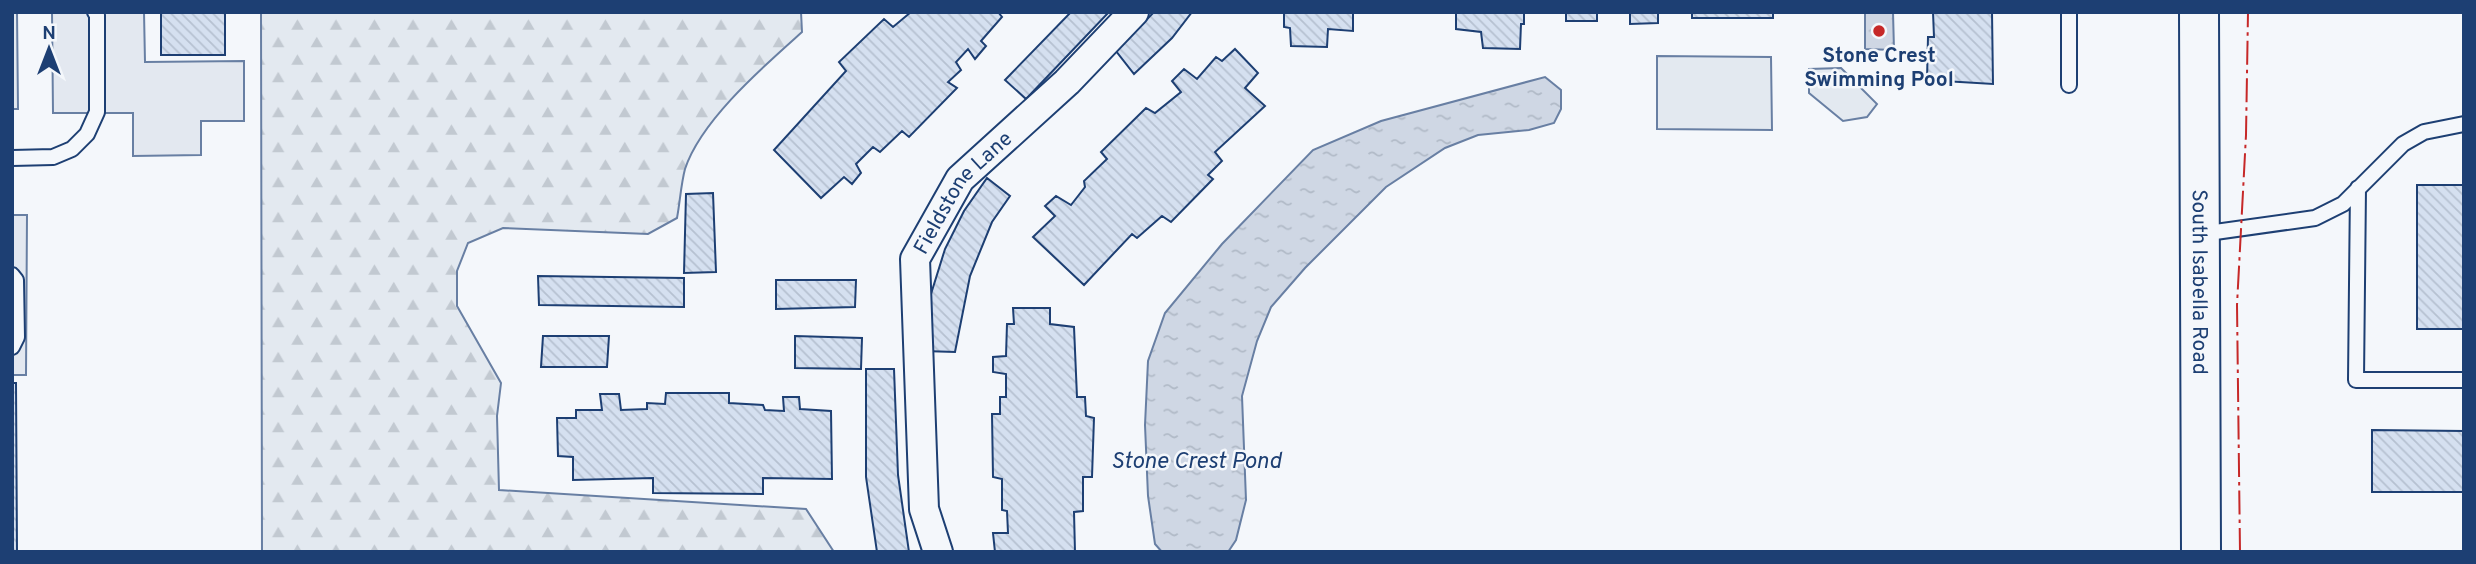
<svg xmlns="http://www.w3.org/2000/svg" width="2476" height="564" viewBox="0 0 2476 564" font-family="Overpass,sans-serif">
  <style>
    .green { fill: #e3e9f0; stroke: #687fa3; stroke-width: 2 }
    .forest { fill: url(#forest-firs); stroke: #687fa3; stroke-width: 2 }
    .parking { fill: #e3e8f0; stroke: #687fa3; stroke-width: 2 }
    .water { fill: url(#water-ripples); stroke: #687fa3; stroke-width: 2 }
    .building { fill: url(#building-back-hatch); stroke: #1d3f73; stroke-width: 2 }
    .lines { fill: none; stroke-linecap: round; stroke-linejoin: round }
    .service-casing { stroke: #1d3f73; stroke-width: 18 }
    .minor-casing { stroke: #1d3f73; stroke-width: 32 }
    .secondary-casing { stroke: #1d3f73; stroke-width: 42 }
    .service { stroke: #f4f7fb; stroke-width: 14 }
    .minor { stroke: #f4f7fb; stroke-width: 28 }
    .secondary { stroke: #f4f7fb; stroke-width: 38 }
    .power { stroke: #c62828; stroke-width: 2; stroke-dasharray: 24 5 3.5 5; stroke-linecap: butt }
    .poi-dot { fill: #c62828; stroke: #f4f7fb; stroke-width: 2.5 }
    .labels { text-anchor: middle; stroke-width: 5; stroke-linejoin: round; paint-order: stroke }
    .poi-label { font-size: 21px; font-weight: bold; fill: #1d3f73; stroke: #f4f7fb }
    .street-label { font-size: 21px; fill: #1d3f73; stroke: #f4f7fb }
    .water-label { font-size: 23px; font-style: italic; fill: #1d3f73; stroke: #f4f7fb }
  </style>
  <defs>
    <pattern id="forest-firs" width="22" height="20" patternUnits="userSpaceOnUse" patternTransform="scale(1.75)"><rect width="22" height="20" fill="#e3e9f0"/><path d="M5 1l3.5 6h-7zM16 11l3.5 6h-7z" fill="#c2c9d1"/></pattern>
    <pattern id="water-ripples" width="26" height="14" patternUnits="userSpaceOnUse" patternTransform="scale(1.75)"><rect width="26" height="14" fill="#cfd7e4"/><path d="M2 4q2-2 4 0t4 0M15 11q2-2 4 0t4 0" fill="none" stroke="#b1bac7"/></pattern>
    <pattern id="building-back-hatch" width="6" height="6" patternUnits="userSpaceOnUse" patternTransform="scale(1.75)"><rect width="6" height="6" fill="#d5e0f0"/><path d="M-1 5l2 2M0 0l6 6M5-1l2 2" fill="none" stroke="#b6c1d1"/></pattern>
  </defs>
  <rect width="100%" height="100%" fill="#f4f7fb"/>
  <path class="green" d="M 12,12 L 17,12 L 18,109 L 12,109 Z
    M 1657,56 L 1771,57 L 1772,130 L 1657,129 Z
    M 1841,68 L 1877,104 L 1867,117 L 1843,121 L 1809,93 L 1809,69 Z"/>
  <path class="forest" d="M 261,12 L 801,12 L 802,32 C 764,66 701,120 685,169 C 681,184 680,202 677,218 L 648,234 L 503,228 L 468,243 L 457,271 L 457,306 L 501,383 L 497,416 L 499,490 L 806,509 L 834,552 L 262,552 Z"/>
  <path class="parking" d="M 52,12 L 144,12 L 145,62 L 244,61 L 244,121 L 201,121 L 201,155 L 133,156 L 133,113 L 53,113 Z
    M 12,215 L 27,215 L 26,375 L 12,375 Z"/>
  <path class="water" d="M 1865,12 L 1893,12 L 1894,50 L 1865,49 Z
    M 1545,77 L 1561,90 L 1561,109 L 1554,123 L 1529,130 L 1478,135 L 1445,148 L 1386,187 L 1305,268 L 1271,307 L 1257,341 L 1242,396 L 1246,500 L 1236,540 L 1228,552 L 1162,552 L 1155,544 L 1148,496 L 1145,425 L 1148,361 L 1165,313 L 1222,244 L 1313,150 L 1381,121 Z"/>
  <path class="building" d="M 161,12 L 225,12 L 225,55 L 161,55 Z
    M 911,12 L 998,12 L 1002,17 L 981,41 L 986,46 L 975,59 L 968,49 L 956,62 L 961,70 L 948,82 L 957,88 L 909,137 L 902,131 L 880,152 L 873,147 L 856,164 L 861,173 L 852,184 L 844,177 L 821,198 L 774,150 L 846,71 L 839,62 L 884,19 L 893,27 Z
    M 1071,12 L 1109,12 L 1026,99 L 1005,80 Z
    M 1154,12 L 1192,12 L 1172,38 L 1134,74 L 1116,51 Z
    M 1284,12 L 1353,12 L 1353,31 L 1328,29 L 1327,47 L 1291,46 L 1290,28 L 1284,27 Z
    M 1456,12 L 1524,12 L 1524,24 L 1521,24 L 1520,49 L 1483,48 L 1481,32 L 1456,29 Z
    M 1566,12 L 1597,12 L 1597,21 L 1566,21 Z
    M 1630,12 L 1658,12 L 1658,23 L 1630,24 Z
    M 1692,12 L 1773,12 L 1773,18 L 1692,18 Z
    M 1933,12 L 1992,12 L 1993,84 L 1927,80 L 1928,37 L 1934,37 Z
    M 1235,49 L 1258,73 L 1245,88 L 1265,106 L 1215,152 L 1222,161 L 1208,175 L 1213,179 L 1171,222 L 1162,216 L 1137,238 L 1132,234 L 1084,285 L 1033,237 L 1055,216 L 1045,206 L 1056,196 L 1071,205 L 1085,187 L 1084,181 L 1107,159 L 1101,152 L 1146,108 L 1155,113 L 1181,92 L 1172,81 L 1184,69 L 1197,79 L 1216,57 L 1222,61 Z
    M 987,178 L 1010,196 L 992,222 L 970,276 L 955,352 L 924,351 L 931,294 L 945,249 L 964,211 Z
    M 2417,185 L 2464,185 L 2464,329 L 2417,329 Z
    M 713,193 L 716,272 L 684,273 L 686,194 Z
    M 538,276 L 684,278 L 684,307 L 539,305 Z
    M 776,280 L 856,280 L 855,307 L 776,309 Z
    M 1013,308 L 1050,308 L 1050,324 L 1074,327 L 1077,397 L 1085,397 L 1086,416 L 1094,418 L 1092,477 L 1083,477 L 1083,511 L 1074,512 L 1075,552 L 995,552 L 993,533 L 1008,533 L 1007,511 L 1002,510 L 1002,479 L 993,477 L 992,414 L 1000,414 L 1000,397 L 1006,397 L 1006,374 L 993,372 L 993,357 L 1006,356 L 1007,324 L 1014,324 Z
    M 543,336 L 609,336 L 607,367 L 541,367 Z
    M 795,336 L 862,338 L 861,369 L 795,368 Z
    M 866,369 L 894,369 L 898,475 L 909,552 L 877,552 L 866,477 Z
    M 12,383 L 16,383 L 17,552 L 12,552 Z
    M 666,393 L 729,393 L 729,403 L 763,405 L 765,410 L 784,411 L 783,397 L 799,397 L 800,409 L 831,411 L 832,479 L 763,478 L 763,494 L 653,493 L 653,478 L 573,480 L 573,457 L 558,456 L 557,418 L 576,418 L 576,410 L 602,410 L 600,394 L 619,394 L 621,410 L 647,409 L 647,403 L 665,404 Z
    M 2372,430 L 2464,431 L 2464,492 L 2372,492 Z"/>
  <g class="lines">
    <g class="service-casing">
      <path id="service" d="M 2069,85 L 2069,12
        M 12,158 L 53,157 L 72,149 L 87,134 L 97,112 L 97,15 L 95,12
        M 2358,188 L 2356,380 L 2464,380
        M 2201,234 L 2315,218 L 2343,204 L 2403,144 L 2424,132 L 2464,124
        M 12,275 L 16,280 L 17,337 L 12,347"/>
    </g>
    <g class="minor-casing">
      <g id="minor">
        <path id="s1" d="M 938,552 L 924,509 L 915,259 L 960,179 L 1067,82 L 1134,12"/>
      </g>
    </g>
    <g class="secondary-casing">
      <g id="secondary">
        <path id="s2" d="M 2199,12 L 2201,552"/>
      </g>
    </g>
    <use href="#service" class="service"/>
    <use href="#minor" class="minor"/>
    <use href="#secondary" class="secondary"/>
    <path class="power" d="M 2240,552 L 2237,305 L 2246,135 L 2248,12"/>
  </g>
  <circle class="poi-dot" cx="1879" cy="31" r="7"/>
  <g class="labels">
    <g class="poi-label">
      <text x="1879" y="62">Stone Crest<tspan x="1879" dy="24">Swimming Pool</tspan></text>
    </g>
    <g class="street-label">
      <text dy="7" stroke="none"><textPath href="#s1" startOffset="378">Fieldstone Lane</textPath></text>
      <text dy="7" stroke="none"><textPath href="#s2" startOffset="270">South Isabella Road</textPath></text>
    </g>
    <g class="water-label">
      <text x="1196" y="468">Stone Crest Pond</text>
    </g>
  </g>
  <rect width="2476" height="564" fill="none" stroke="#1d3f73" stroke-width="28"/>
  <g transform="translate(49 49)" stroke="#f4f7fb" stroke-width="5" paint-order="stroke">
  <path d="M0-5L12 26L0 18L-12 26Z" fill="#1d3f73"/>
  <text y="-10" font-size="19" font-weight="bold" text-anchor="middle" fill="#1d3f73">N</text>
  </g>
</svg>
